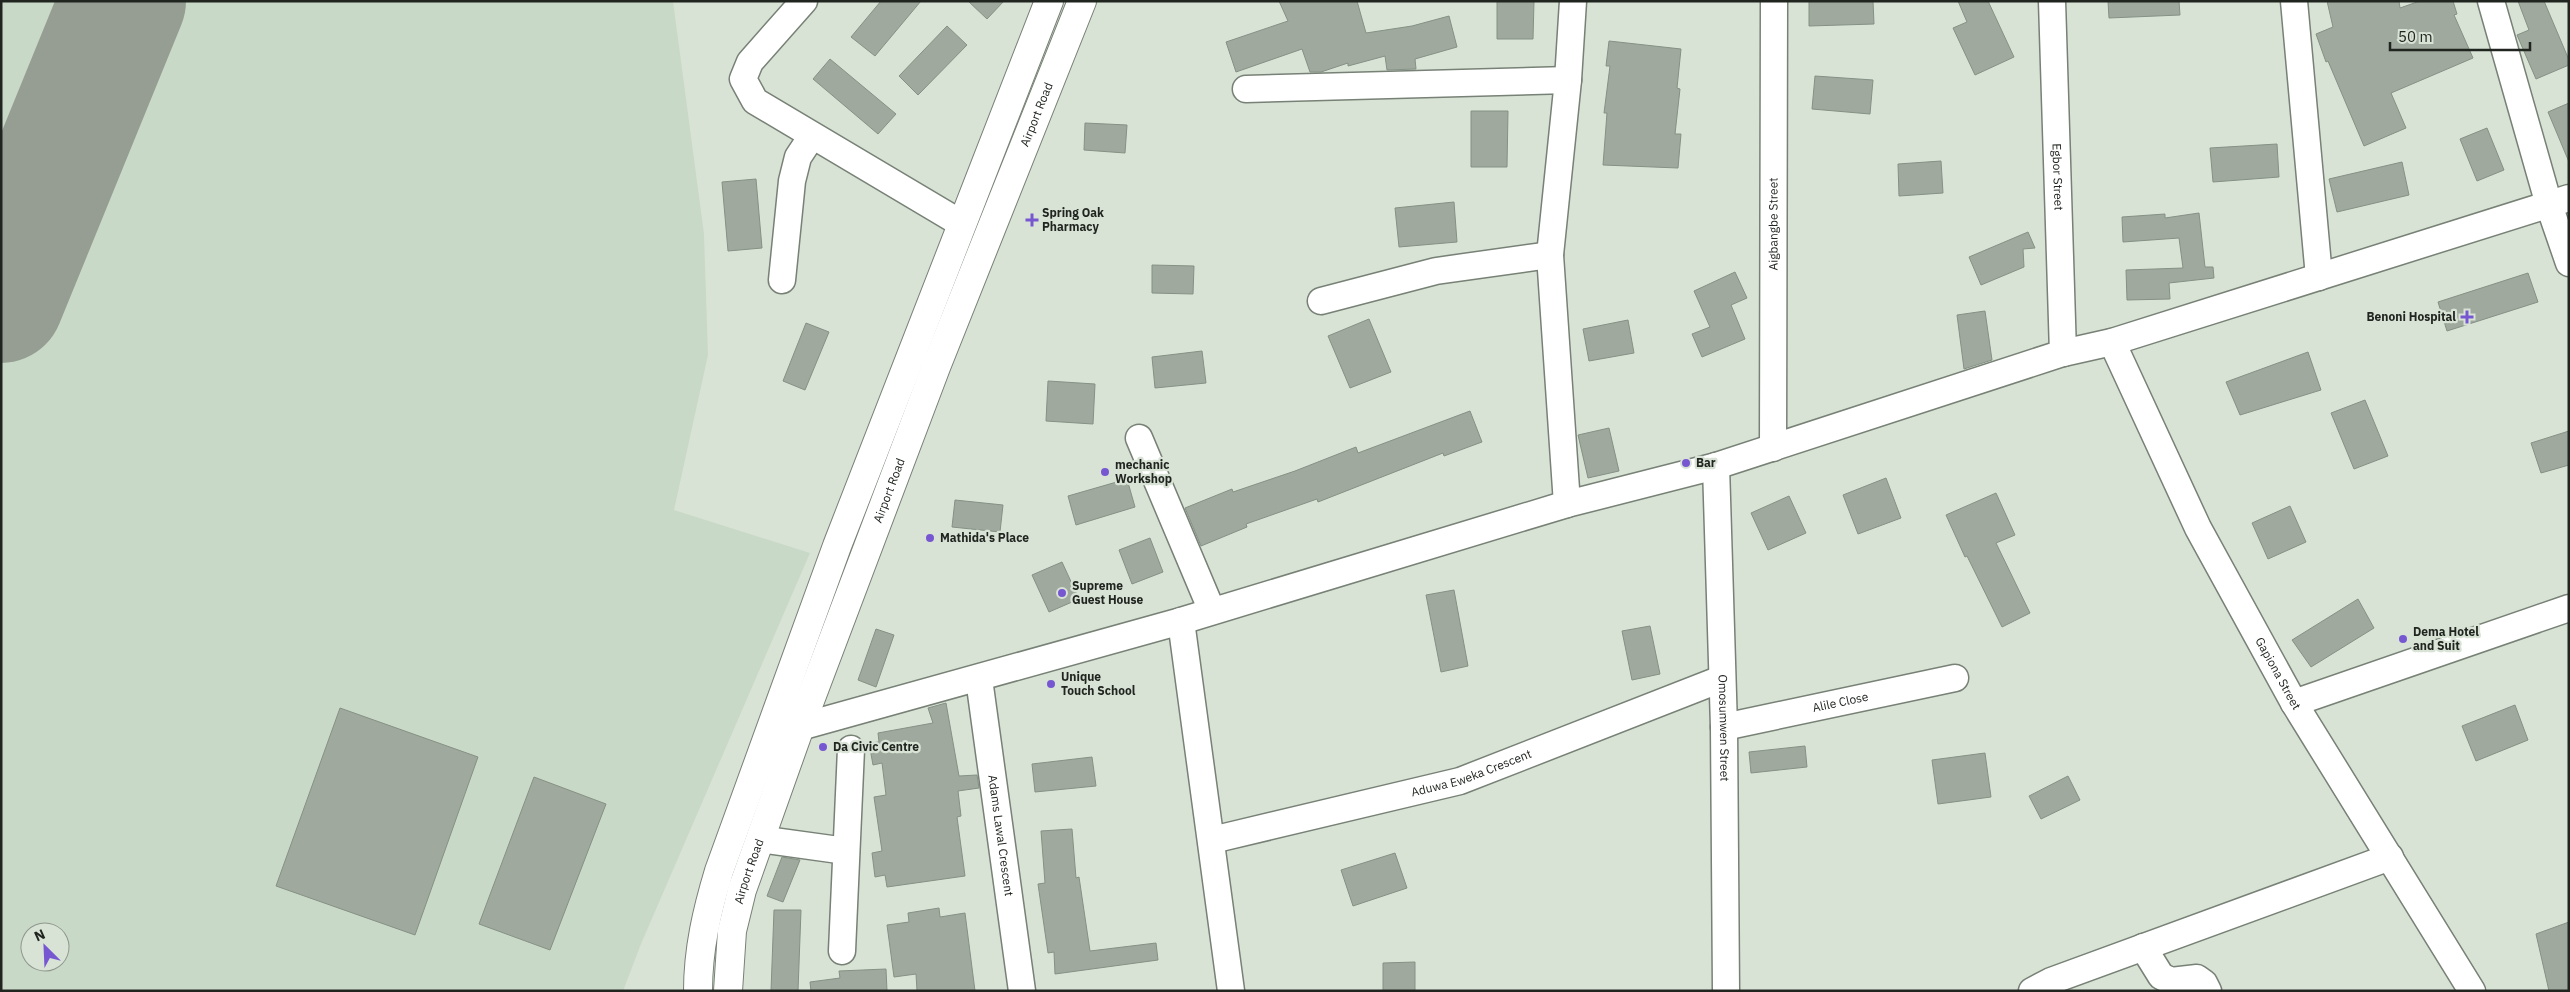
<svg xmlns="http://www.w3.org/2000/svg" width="2570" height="992" viewBox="0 0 2570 992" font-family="'IBM Plex Sans',sans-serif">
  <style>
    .built { fill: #c9d9c7; fill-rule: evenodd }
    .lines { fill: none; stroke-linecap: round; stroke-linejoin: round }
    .runway { stroke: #969e94; stroke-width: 126 }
    .building { fill: #9fa99d; stroke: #869185 }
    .minor-casing { stroke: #778175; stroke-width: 29 }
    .major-casing { stroke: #778175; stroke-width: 30 }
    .minor { stroke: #fff; stroke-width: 26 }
    .major { stroke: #fff; stroke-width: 28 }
    .poi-dot { fill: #7757d1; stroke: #d8e3d6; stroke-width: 2 }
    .labels { text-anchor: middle; stroke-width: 4.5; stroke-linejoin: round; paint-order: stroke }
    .street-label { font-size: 12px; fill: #212520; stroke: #d8e3d6 }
    .poi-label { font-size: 12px; font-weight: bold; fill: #212520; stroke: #d8e3d6; text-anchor: start }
  </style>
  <rect width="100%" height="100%" fill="#d8e3d6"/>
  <path class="built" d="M 1,1 L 673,1 L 704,234 L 708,355 L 674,510 L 810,553 L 641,944 L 623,991 L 1,991 ZM 30,932 L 60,932 L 60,962 L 30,962 Z"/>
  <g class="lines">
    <path class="runway" d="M 1,300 L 123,1"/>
  </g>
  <path class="building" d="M 881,1 L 921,1 L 875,56 L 851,37 Z
    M 968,1 L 1004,1 L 987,19 Z
    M 1279,1 L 1357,1 L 1366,33 L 1412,26 L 1449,16 L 1457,47 L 1415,59 L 1416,69 L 1387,70 L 1385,56 L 1348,66 L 1348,63 L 1321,72 L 1310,72 L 1302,49 L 1236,72 L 1226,42 L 1288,21 Z
    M 1497,1 L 1534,1 L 1533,39 L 1497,39 Z
    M 1809,1 L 1873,1 L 1874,24 L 1809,26 Z
    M 1958,1 L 1988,1 L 2014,57 L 1975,75 L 1953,28 L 1967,22 Z
    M 2108,1 L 2179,1 L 2180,15 L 2109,18 Z
    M 2327,1 L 2399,1 L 2400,8 L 2420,1 L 2453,1 L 2457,14 L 2454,15 L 2473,58 L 2391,93 L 2406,128 L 2364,146 L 2328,61 L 2326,62 L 2316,34 L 2333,27 Z
    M 2518,1 L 2544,1 L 2569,60 L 2569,65 L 2536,79 L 2517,35 L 2529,30 Z
    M 947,26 L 967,45 L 918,95 L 899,76 Z
    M 1609,41 L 1681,49 L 1677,88 L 1680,89 L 1675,134 L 1681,134 L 1678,168 L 1603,165 L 1607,113 L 1604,113 L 1610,66 L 1606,66 Z
    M 830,59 L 896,114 L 878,134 L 813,79 Z
    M 1815,76 L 1873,80 L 1870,114 L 1812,109 Z
    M 2569,103 L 2569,162 L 2548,112 Z
    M 1471,111 L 1508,111 L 1507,167 L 1471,167 Z
    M 1085,123 L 1127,125 L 1125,153 L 1084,150 Z
    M 2487,128 L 2504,170 L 2477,181 L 2460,139 Z
    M 2277,144 L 2279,177 L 2213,182 L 2210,148 Z
    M 1941,161 L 1943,193 L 1899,196 L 1898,164 Z
    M 2402,162 L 2409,195 L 2337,212 L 2329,179 Z
    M 756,179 L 762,248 L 728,251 L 722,182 Z
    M 1454,202 L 1457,242 L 1399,247 L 1395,208 Z
    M 2199,213 L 2205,267 L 2213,267 L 2214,278 L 2169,283 L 2170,299 L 2127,300 L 2126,270 L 2183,268 L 2179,238 L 2123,242 L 2122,217 L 2165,214 L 2165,218 Z
    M 2028,232 L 2035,248 L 2023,249 L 2024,267 L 1981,285 L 1969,257 Z
    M 1152,265 L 1194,266 L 1193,294 L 1152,293 Z
    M 1735,272 L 1747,298 L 1731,305 L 1745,339 L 1702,357 L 1692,334 L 1710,327 L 1694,291 Z
    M 2528,273 L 2538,302 L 2447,331 L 2438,302 Z
    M 1985,311 L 1992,360 L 1964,369 L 1957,315 Z
    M 1369,319 L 1391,372 L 1350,388 L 1328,336 Z
    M 1628,320 L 1634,353 L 1589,361 L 1583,329 Z
    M 806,323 L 829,332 L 805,390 L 783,381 Z
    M 1202,351 L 1206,383 L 1155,388 L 1152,357 Z
    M 2308,352 L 2321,390 L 2240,415 L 2226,382 Z
    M 1048,381 L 1095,384 L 1093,424 L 1046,421 Z
    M 2365,400 L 2388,456 L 2354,469 L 2331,413 Z
    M 1470,411 L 1482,442 L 1444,456 L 1443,453 L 1318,502 L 1317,499 L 1246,524 L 1247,527 L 1201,546 L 1185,508 L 1232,489 L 1233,492 L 1295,471 L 1356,447 L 1358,453 Z
    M 1609,428 L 1619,471 L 1588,478 L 1578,435 Z
    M 2569,431 L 2569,465 L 2541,473 L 2531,443 Z
    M 1886,478 L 1901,518 L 1858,534 L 1843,495 Z
    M 1127,479 L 1135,507 L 1076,525 L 1068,496 Z
    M 1996,493 L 2015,535 L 1996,543 L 2030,613 L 2002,627 L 1967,556 L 1965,557 L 1946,515 Z
    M 1789,496 L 1806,533 L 1768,550 L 1751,513 Z
    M 955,500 L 1003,505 L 1000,532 L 952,527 Z
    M 2290,506 L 2306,542 L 2268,559 L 2252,523 Z
    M 1150,538 L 1163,572 L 1132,584 L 1119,550 Z
    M 1062,562 L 1079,599 L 1049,612 L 1032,575 Z
    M 1454,590 L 1468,666 L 1441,672 L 1426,595 Z
    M 2358,599 L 2374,628 L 2311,667 L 2292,640 Z
    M 1650,626 L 1660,674 L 1632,680 L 1622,631 Z
    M 876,629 L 894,635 L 876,687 L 858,680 Z
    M 946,703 L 959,776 L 977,775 L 979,788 L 958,791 L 961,816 L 957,817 L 965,876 L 887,887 L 885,875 L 875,877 L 872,853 L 882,851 L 874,797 L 886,795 L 882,763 L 873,765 L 869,743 L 879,742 L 878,733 L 933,723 L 928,708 Z
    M 2515,705 L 2528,740 L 2476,761 L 2462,726 Z
    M 340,708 L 478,757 L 415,935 L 276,886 Z
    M 1805,746 L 1807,767 L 1751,773 L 1749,752 Z
    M 1985,753 L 1991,797 L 1938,804 L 1932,760 Z
    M 1092,757 L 1096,786 L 1035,792 L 1032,764 Z
    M 2068,776 L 2080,800 L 2041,819 L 2029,796 Z
    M 534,777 L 606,804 L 550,950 L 479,924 Z
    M 1072,829 L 1076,878 L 1079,877 L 1090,951 L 1156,943 L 1158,960 L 1055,974 L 1054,952 L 1048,953 L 1038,884 L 1045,883 L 1041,831 Z
    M 1395,853 L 1407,888 L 1353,906 L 1341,870 Z
    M 782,857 L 800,860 L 783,902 L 767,896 Z
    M 939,908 L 940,917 L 965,913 L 975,991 L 917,991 L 916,974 L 894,977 L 887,925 L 909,922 L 908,913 Z
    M 774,910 L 801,910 L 798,991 L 771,991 Z
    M 2569,922 L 2569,991 L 2549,991 L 2536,934 Z
    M 1415,962 L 1415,991 L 1383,991 L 1383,963 Z
    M 886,969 L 887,991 L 811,991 L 810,982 L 840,978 L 839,971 Z"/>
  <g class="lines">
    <g class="minor-casing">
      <g id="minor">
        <path d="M 804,1 L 750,62 L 743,79 L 755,101 L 962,224"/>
        <path id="s1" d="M 2052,1 L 2063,353"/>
        <path d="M 2294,1 L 2319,277"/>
        <path d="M 2491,1 L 2549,205 L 2569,263"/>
        <path d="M 1246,89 L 1568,80"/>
        <path d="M 782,280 L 792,181 L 798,157 L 812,136"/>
        <path d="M 1321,301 L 1436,271 L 1550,255"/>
        <path id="s2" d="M 2112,342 L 2198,528 L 2294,703 L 2472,991"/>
        <path d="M 1139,438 L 1212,611"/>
        <path id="s3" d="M 1773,448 L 1774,1"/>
        <path id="s4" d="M 1716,466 L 1724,727 L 1726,991"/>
        <path d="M 1567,504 L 1550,255 L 1568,80 L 1573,1"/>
        <path d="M 1181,621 L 1231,991"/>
        <path id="s5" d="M 979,679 L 1022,991"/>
        <path d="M 2294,703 L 2569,608"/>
        <path d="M 800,727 L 1181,621 L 1567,504 L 1716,466 L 2063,353 L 2112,342 L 2569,198"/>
        <path id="s6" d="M 1724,727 L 1955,678"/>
        <path d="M 760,839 L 846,851"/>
        <path id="s7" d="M 1212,840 L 1460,781 L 1721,679"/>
        <path d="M 2143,947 L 2161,976 L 2171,981 L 2197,978 L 2204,983 L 2208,991"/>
        <path d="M 842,951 L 851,749"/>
        <path d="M 2032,991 L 2051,981 L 2390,857"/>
      </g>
    </g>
    <g class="major-casing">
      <g id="major">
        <path d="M 698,991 C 698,949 707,911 719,871 L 837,546 L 1049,1"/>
        <path id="s8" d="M 728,991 L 732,931 L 742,890 L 800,727 L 936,367 L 1082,1"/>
      </g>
    </g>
    <use href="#minor" class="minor"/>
    <use href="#major" class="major"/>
  </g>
  <g class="poi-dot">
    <path d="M1029.5 212.5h5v5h5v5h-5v5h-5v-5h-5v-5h5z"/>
    <path d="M2464.5 309.5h5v5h5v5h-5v5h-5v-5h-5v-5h5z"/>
    <circle cx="1686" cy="463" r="5"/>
    <circle cx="1105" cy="472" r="5"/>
    <circle cx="930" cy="538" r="5"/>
    <circle cx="1062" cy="593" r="5"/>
    <circle cx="2403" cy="639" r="5"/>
    <circle cx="1051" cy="684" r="5"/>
    <circle cx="823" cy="747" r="5"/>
  </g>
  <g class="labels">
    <g class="street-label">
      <text dy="4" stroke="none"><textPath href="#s8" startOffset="932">Airport Road</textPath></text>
      <text dy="4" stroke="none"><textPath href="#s1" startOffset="176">Egbor Street</textPath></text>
      <text dy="4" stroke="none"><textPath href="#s3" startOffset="224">Aigbangbe Street</textPath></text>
      <text dy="4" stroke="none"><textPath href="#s8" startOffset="528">Airport Road</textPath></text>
      <text dy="4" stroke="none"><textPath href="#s2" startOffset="371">Gapiona Street</textPath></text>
      <text dy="4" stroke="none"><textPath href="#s6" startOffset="119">Alile Close</textPath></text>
      <text dy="4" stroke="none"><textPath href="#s4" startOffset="262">Omosumwen Street</textPath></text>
      <text dy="4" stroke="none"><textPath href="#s7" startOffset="268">Aduwa Eweka Crescent</textPath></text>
      <text dy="4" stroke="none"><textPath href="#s5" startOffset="158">Adams Lawal Crescent</textPath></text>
      <text dy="4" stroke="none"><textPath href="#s8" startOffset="122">Airport Road</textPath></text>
    </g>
    <g class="poi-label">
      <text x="1042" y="217">Spring Oak<tspan x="1042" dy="14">Pharmacy</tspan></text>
      <text x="2456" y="321" text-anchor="end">Benoni Hospital</text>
      <text x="1696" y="467">Bar</text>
      <text x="1115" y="469">mechanic<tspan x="1115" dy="14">Workshop</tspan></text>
      <text x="940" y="542">Mathida's Place</text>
      <text x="1072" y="590">Supreme<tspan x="1072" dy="14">Guest House</tspan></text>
      <text x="2413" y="636">Dema Hotel<tspan x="2413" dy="14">and Suit</tspan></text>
      <text x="1061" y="681">Unique<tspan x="1061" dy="14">Touch School</tspan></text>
      <text x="833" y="751">Da Civic Centre</text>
    </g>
  </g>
  <rect width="2570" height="992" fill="none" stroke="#212520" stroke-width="5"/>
  <g transform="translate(45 947) rotate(336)"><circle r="24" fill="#d8e3d6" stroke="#8f978d"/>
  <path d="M0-4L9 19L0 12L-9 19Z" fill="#7757d1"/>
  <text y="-8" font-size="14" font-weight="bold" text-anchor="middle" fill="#212520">N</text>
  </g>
  <path d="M2390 42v8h140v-8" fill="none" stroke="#212520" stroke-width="2.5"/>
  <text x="2398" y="42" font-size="15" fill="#212520" stroke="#d8e3d6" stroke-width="4" paint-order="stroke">50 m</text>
</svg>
